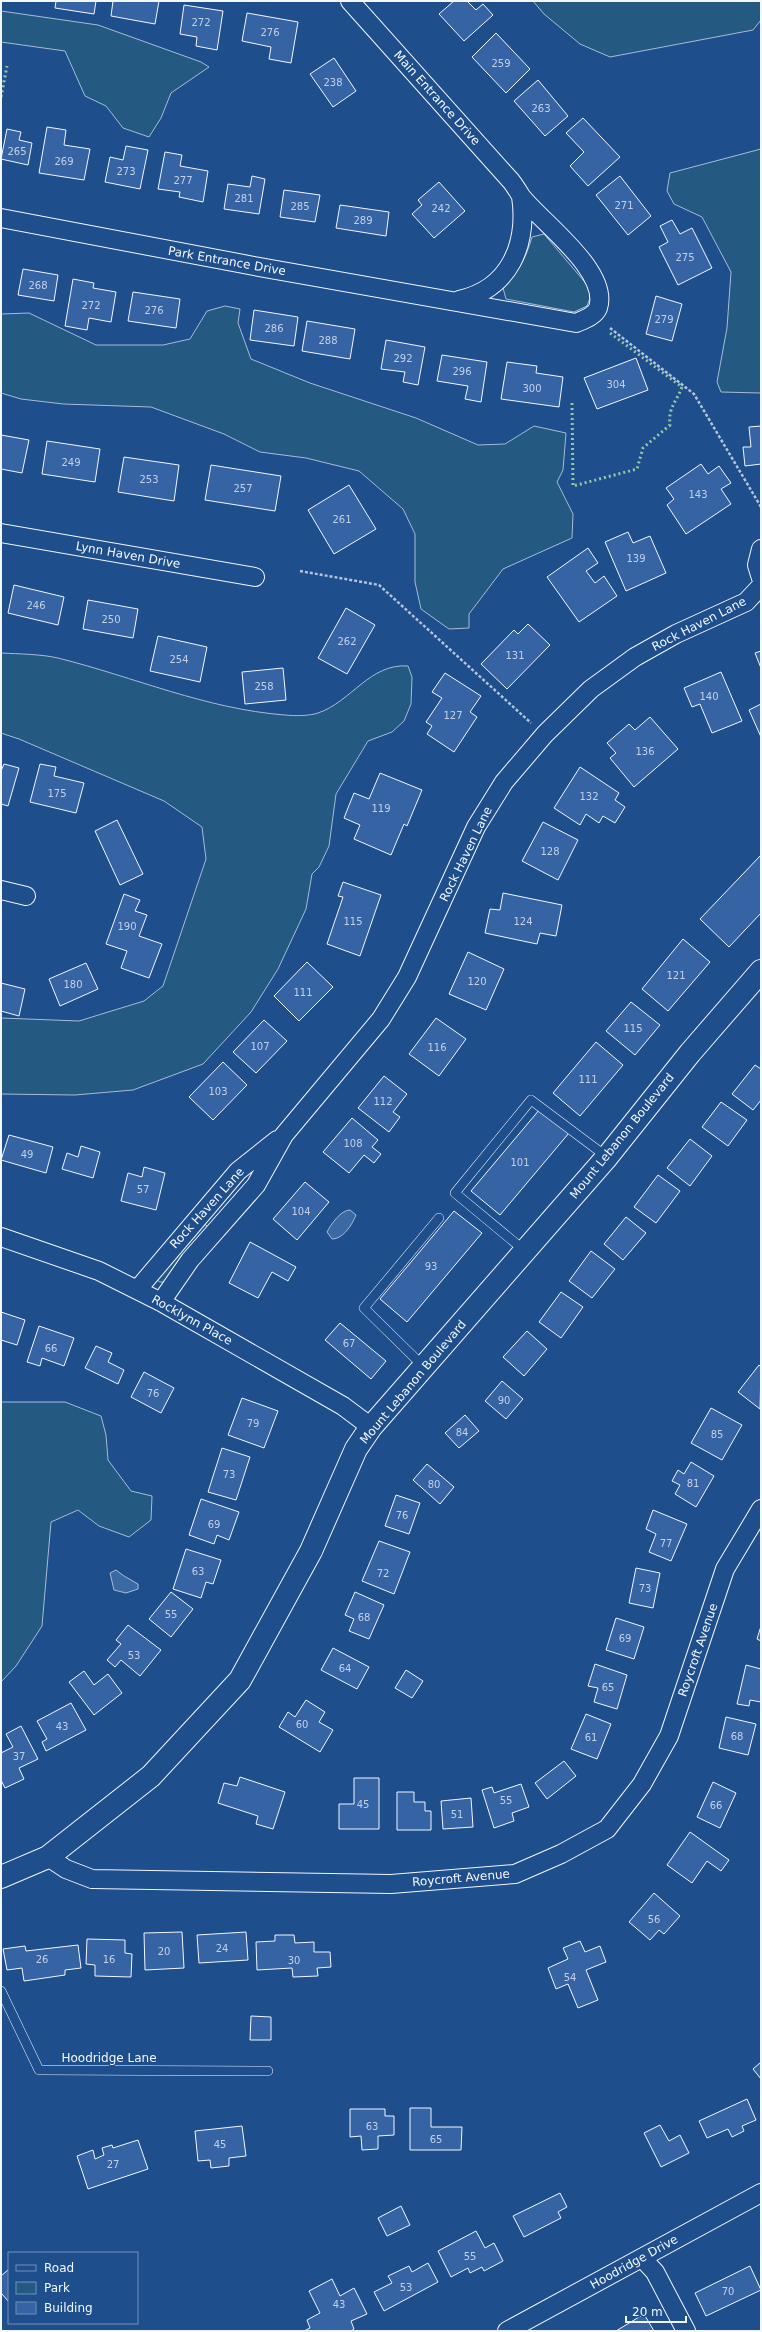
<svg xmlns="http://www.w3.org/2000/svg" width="762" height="2332" viewBox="0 0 762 2332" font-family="'DejaVu Sans',sans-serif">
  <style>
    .green { fill: #245a82; stroke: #a8bbd7 }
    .water { fill: #3b69a3; stroke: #a8bbd7 }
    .building { fill: #3563a3; stroke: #f2f6ff }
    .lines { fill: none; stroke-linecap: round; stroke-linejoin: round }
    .service-casing { stroke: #f2f6ff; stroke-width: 10 }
    .minor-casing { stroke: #f2f6ff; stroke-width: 20 }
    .tertiary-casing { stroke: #f2f6ff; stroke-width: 24 }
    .path { stroke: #b3c4dc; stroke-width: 2.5; stroke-dasharray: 3 2; stroke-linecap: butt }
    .service { stroke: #1f4e8c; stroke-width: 9 }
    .minor { stroke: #1f4e8c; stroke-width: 18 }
    .tertiary { stroke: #1f4e8c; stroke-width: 22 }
    .hedge { stroke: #97c8a6; stroke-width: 3; stroke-dasharray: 2 3; stroke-linecap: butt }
    .labels { text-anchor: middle; stroke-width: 3; stroke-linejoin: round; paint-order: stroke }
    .number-label { font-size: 10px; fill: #c3d1e8 }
    .street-label { font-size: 12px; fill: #f2f6ff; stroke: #1f4e8c }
  </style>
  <rect width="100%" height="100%" fill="#1f4e8c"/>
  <path class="green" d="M 533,1 L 761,1 L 761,20 L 753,30 L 610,57 L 580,44 L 544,14 Z
    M 1,11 L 98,25 L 201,62 L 209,67 L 171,93 L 161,118 L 149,137 L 123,128 L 106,106 L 85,96 L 65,51 L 1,42 Z
    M 761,149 L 761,393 L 721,392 L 717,382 L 727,328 L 731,272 L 702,217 L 674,204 L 667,191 L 670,173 Z
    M 544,234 L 589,287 L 590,298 L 587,306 L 574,312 L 506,299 L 503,288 C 518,273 526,258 532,237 Z
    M 225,306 L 240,309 L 238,323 L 251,359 L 310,383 L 416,418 L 478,445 L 505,444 L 534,426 L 566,433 L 563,470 L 557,482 L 573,514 L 572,538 L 503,569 L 469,614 L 469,628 L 449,629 L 421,609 L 415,582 L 415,534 L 403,509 L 359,471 L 306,458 L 260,452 L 224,434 L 151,407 L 63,404 L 21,399 L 1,393 L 1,314 L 29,313 L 96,345 L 163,345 L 190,339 L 207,311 Z
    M 1,653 C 20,654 40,654 58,658 C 134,677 206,709 285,715 C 294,716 310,716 318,713 C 351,702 370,663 408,666 L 412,677 L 411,704 L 404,721 L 392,732 L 368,741 L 336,794 L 329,846 L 319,867 L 312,874 L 306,909 L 278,969 L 251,1012 L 203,1064 L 133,1090 L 75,1095 L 1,1094 L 1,1018 L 79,1021 L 144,1001 L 163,986 L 206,859 L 202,827 L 164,801 L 19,739 L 1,733 Z
    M 204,1224 L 207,1226 L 207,1231 L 164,1282 L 160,1282 L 157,1280 Z
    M 1,1402 L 65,1402 L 101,1416 L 106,1435 L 108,1460 L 131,1491 L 152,1496 L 151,1520 L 129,1537 L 99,1526 L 78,1510 L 51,1522 L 42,1626 L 16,1666 L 1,1682 Z"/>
  <path class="water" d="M 350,1210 L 356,1215 C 352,1225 343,1239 332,1239 L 327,1232 C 331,1224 341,1210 350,1210 Z
    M 116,1570 L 124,1576 L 138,1584 L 138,1589 L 126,1593 L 114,1590 L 110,1573 Z"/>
  <path class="building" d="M 56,1 L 96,1 L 94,14 L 55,8 Z
    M 113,1 L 159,1 L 155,24 L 111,16 Z
    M 454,1 L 467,1 L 476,10 L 483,4 L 493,15 L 464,41 L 439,14 Z
    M 184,5 L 223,11 L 217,50 L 196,46 L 197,37 L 180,34 Z
    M 247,13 L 298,22 L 291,63 L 269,59 L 271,47 L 242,41 Z
    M 496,33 L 530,69 L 506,93 L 472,57 Z
    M 334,58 L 356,91 L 333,107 L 310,74 Z
    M 538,80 L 568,116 L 545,136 L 514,101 Z
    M 583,118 L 620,157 L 588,186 L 570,166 L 584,152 L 566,133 Z
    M 47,127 L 66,130 L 64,145 L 90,149 L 84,180 L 39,173 Z
    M 7,129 L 21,132 L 19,140 L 32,143 L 28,165 L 1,159 Z
    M 126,146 L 148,150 L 140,189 L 105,182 L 110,157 L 123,160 Z
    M 165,152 L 182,155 L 180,166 L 208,171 L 203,202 L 179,197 L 180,192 L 158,189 Z
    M 252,176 L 265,179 L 259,214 L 224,209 L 228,184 L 250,187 Z
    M 620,176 L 651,216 L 628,235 L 596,195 Z
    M 439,182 L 465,211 L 434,238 L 412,214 L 422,205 L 418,200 Z
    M 284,190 L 320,195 L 315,222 L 280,217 Z
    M 340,205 L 389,212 L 386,236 L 336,228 Z
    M 672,220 L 680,234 L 692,228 L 712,268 L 678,285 L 659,247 L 668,242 L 660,226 Z
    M 23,269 L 58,275 L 54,301 L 18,295 Z
    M 73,279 L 94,283 L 93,288 L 116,292 L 111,322 L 89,318 L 87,330 L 65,326 Z
    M 133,292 L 180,299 L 176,328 L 128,321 Z
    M 656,296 L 682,304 L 672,341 L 646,334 Z
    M 254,310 L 298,317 L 294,346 L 250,340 Z
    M 307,321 L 355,329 L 350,359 L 302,351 Z
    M 386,340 L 425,347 L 418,385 L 403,382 L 405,372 L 381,369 Z
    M 442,355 L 487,362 L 481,402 L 465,399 L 468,386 L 437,381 Z
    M 636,358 L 648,390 L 597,409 L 584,378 Z
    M 507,362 L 537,366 L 536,373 L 563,377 L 559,407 L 501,399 Z
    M 761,426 L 761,464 L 745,466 L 743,447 L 751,447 L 749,427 Z
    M 1,435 L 29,440 L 22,473 L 1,469 Z
    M 47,441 L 100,449 L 95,482 L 42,474 Z
    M 124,457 L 179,465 L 174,501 L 118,492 Z
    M 701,464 L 708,474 L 719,466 L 731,483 L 721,489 L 731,504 L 686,534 L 667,505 L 674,499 L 666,488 Z
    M 211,465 L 281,476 L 275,511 L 205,500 Z
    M 349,485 L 376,529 L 334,554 L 308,510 Z
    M 628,532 L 633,543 L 650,536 L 666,573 L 626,591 L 605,542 Z
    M 588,548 L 598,563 L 586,571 L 595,583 L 604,576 L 617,596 L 579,622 L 547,577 Z
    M 14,585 L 64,597 L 58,625 L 8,613 Z
    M 88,600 L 138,609 L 133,638 L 83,629 Z
    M 346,608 L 375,625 L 347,674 L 318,658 Z
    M 528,624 L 550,645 L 507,689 L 481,664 L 514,630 L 518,634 Z
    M 158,636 L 207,647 L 200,682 L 150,671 Z
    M 761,651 L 761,668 L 755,653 Z
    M 283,668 L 286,700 L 245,704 L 242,672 Z
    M 721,672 L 742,721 L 712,733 L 700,704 L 692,707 L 684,688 Z
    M 445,673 L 481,696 L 470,712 L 477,717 L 454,752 L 427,734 L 432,726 L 426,722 L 442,698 L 432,692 Z
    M 761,704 L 761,737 L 749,710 Z
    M 650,717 L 678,749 L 634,787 L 610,758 L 616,753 L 607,743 L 629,724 L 635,730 Z
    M 4,764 L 19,768 L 8,806 L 1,804 L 1,771 Z
    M 40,764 L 56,767 L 54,776 L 84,783 L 76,813 L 30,802 Z
    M 580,767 L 619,793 L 615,800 L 625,807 L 615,823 L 603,816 L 599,823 L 586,814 L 580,825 L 554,808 Z
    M 380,773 L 422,790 L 407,826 L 404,824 L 391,855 L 354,839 L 360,825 L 344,818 L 354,793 L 369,799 Z
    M 117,820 L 143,874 L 120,885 L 95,831 Z
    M 543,822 L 578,840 L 558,880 L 522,861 Z
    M 761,855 L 761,913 L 729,947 L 700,919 Z
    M 343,882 L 381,895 L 360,956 L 327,944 L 343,897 L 338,896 Z
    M 503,893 L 562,905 L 556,936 L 540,933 L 537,944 L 485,933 L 490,909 L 500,910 Z
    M 124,894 L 140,900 L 135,911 L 147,915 L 139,936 L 162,944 L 149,978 L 121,968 L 127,951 L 106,944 Z
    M 683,939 L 710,962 L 668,1011 L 642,989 Z
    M 468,952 L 504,969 L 486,1010 L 449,994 Z
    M 307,962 L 333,987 L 299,1021 L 274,996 Z
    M 86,963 L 98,989 L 60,1006 L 49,979 Z
    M 1,983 L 25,989 L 19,1016 L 1,1011 Z
    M 631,1002 L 660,1025 L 635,1055 L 606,1031 Z
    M 436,1018 L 466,1039 L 439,1076 L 409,1054 Z
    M 264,1020 L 287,1041 L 256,1073 L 233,1052 Z
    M 596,1042 L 623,1065 L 580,1116 L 553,1093 Z
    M 223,1062 L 247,1085 L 213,1120 L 189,1097 Z
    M 755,1065 L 761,1069 L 761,1100 L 753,1110 L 732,1094 Z
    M 384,1076 L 407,1094 L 393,1112 L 400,1117 L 389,1132 L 358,1108 Z
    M 721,1102 L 747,1120 L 728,1146 L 702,1127 Z
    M 540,1109 L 569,1133 L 500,1215 L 471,1191 Z
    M 352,1118 L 378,1140 L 372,1147 L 381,1154 L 374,1163 L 364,1155 L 349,1173 L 323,1152 Z
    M 9,1135 L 53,1147 L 46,1173 L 1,1160 Z
    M 690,1139 L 712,1156 L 690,1186 L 667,1168 Z
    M 81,1146 L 100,1152 L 93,1178 L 62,1169 L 67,1153 L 78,1157 Z
    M 144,1167 L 165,1173 L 156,1210 L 121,1201 L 128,1173 L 142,1177 Z
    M 658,1175 L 680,1191 L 656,1223 L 634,1207 Z
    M 305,1182 L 329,1202 L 297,1240 L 273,1219 Z
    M 454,1211 L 482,1233 L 407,1322 L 380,1299 Z
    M 626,1217 L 646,1233 L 623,1260 L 604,1244 Z
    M 250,1242 L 296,1267 L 288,1281 L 272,1272 L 258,1298 L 229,1283 Z
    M 591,1251 L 615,1269 L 592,1298 L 569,1281 Z
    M 561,1292 L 583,1307 L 561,1338 L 539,1322 Z
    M 1,1312 L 25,1320 L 17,1345 L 1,1340 Z
    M 340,1323 L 386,1361 L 371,1379 L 325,1340 Z
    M 39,1326 L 74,1338 L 64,1366 L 42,1358 L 40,1366 L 27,1362 Z
    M 527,1331 L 547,1349 L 524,1376 L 503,1357 Z
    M 96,1346 L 112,1353 L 108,1362 L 124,1370 L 118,1384 L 85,1368 Z
    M 759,1365 L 761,1367 L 760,1409 L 738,1392 Z
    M 144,1372 L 174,1388 L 161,1413 L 131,1397 Z
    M 502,1381 L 523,1399 L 506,1419 L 485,1401 Z
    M 242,1398 L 278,1411 L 264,1448 L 228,1435 Z
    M 711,1408 L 742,1425 L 722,1460 L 691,1443 Z
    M 465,1415 L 479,1431 L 459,1448 L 445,1433 Z
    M 222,1448 L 250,1457 L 236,1500 L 208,1492 Z
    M 691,1462 L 714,1476 L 696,1507 L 675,1494 L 680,1485 L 672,1481 L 678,1470 L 684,1474 Z
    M 427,1464 L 454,1487 L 440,1504 L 413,1480 Z
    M 396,1495 L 420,1503 L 409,1534 L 385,1526 Z
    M 201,1499 L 239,1512 L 229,1540 L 217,1535 L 214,1544 L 189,1535 Z
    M 653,1510 L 687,1524 L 671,1561 L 649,1552 L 656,1534 L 646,1529 Z
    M 379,1541 L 410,1552 L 394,1594 L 362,1581 Z
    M 186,1549 L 221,1560 L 213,1584 L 206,1582 L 201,1598 L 173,1589 Z
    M 636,1568 L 660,1573 L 653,1608 L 629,1603 Z
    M 171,1592 L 193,1609 L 171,1637 L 149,1619 Z
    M 355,1592 L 384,1605 L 369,1639 L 349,1631 L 354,1619 L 345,1615 Z
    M 616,1618 L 644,1627 L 634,1659 L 606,1650 Z
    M 128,1625 L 161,1650 L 140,1676 L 121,1660 L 115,1667 L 107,1660 L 121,1644 L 116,1640 Z
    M 761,1626 L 761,1641 L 757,1639 Z
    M 333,1648 L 369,1667 L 357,1689 L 321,1670 Z
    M 595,1664 L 627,1675 L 617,1709 L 594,1702 L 598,1688 L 588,1686 Z
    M 746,1665 L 761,1669 L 761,1702 L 750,1700 L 749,1706 L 737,1704 Z
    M 406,1670 L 423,1681 L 412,1698 L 395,1688 Z
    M 84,1671 L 94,1685 L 108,1674 L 122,1693 L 94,1715 L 69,1682 Z
    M 306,1700 L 325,1712 L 319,1722 L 333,1730 L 320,1752 L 279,1727 L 288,1712 L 295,1717 Z
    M 71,1703 L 86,1730 L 46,1751 L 42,1742 L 47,1739 L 37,1721 Z
    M 586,1714 L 611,1724 L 597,1759 L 571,1749 Z
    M 726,1717 L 756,1724 L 748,1755 L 719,1748 Z
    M 21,1726 L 38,1759 L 19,1768 L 24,1779 L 5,1788 L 1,1780 L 1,1753 L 13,1747 L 6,1734 Z
    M 564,1761 L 576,1776 L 547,1799 L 535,1783 Z
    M 240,1777 L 285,1792 L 273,1829 L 256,1824 L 258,1816 L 218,1803 L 224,1783 L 237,1786 Z
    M 354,1778 L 379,1778 L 379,1829 L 339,1829 L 339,1804 L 354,1804 Z
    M 713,1782 L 736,1793 L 720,1828 L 697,1817 Z
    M 521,1784 L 529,1807 L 512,1813 L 514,1821 L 494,1828 L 482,1790 L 492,1787 L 494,1793 Z
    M 397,1792 L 414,1792 L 414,1802 L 425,1802 L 425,1811 L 431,1811 L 431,1830 L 397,1830 Z
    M 471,1798 L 473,1827 L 443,1829 L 441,1801 Z
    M 690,1832 L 729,1860 L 721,1871 L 707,1861 L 692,1883 L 667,1865 Z
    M 654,1893 L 680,1916 L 664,1934 L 659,1930 L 650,1940 L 629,1922 Z
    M 182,1932 L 184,1968 L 145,1970 L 144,1933 Z
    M 246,1932 L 248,1960 L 199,1963 L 197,1935 Z
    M 275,1935 L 294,1935 L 295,1943 L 314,1942 L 314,1952 L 330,1952 L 331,1967 L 317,1968 L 318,1976 L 293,1977 L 292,1968 L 257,1970 L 256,1942 L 275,1941 Z
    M 87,1939 L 125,1940 L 125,1953 L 132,1954 L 131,1977 L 95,1976 L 95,1965 L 86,1964 Z
    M 580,1941 L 585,1952 L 600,1946 L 606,1962 L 586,1970 L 598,2000 L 578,2008 L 568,1984 L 556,1989 L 548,1968 L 568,1959 L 563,1948 Z
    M 78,1945 L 81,1968 L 65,1970 L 65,1975 L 24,1981 L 22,1968 L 7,1970 L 3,1949 L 25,1946 L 26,1951 Z
    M 251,2016 L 271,2017 L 271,2040 L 250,2040 Z
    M 761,2062 L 761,2079 L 753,2069 Z
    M 747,2099 L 756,2120 L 742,2126 L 744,2131 L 732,2137 L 728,2129 L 707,2138 L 699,2121 Z
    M 410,2108 L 431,2108 L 431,2127 L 462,2127 L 461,2150 L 410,2150 Z
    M 350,2109 L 385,2109 L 385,2116 L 394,2116 L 394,2135 L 378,2136 L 378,2149 L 362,2150 L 361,2136 L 350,2137 Z
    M 660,2125 L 669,2141 L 680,2135 L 689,2153 L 661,2167 L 644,2133 Z
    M 242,2126 L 246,2156 L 229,2158 L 229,2166 L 211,2168 L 210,2160 L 198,2161 L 195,2131 Z
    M 138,2140 L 148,2169 L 88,2189 L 77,2156 L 93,2150 L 95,2159 L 104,2155 L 102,2148 L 112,2145 L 113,2148 Z
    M 560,2193 L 567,2207 L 558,2212 L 561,2218 L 524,2237 L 513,2216 Z
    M 401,2206 L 410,2225 L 387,2236 L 378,2218 Z
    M 476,2231 L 485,2248 L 494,2243 L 503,2261 L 484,2271 L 482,2267 L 470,2273 L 468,2268 L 451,2277 L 438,2251 Z
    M 428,2263 L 438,2282 L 384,2311 L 374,2292 L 392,2283 L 388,2276 L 409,2266 L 412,2272 Z
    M 750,2266 L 761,2290 L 706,2316 L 695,2293 Z
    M 9,2269 L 9,2302 L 1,2293 L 1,2276 Z
    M 332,2279 L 340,2296 L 354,2288 L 367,2314 L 351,2321 L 354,2329 L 351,2331 L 304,2331 L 310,2328 L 307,2320 L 320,2313 L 309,2291 Z
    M 644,2314 L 654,2331 L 616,2331 Z"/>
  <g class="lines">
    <g class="service-casing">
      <path id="service" d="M 525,1251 L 455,1193 L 531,1100 L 607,1157
        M 424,1367 L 364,1308 L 439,1218
        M 1,1991 L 39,2070 L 268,2071"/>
    </g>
    <g class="minor-casing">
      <path id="minor" d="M 1,218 L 254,266 L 576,323 C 583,320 595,316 598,308 C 610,271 541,222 521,196 C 518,191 515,186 511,181 L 350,1
        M 459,300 C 510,289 528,244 521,196
        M 1,533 L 255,577
        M 761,549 L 757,565 L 761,578
        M 1,890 L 26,896
        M 1,1237 L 99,1271 L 161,1302 L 343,1406 L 371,1427
        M 137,1290 L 238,1171 L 277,1140
        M 161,1302 L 190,1260 L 256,1185 L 284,1135 L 381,1019 L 407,977 L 476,827 L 504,782 L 545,734 L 591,689 L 635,657 L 676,634 L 746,602 L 761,586
        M 48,1857 L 66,1869 L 92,1879 L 391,1884 L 515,1874 L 561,1854 L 607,1829 L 642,1784 L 669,1736 L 725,1569 L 761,1509
        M 642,2258 L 655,2272 L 686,2331
        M 507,2331 L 761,2193"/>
    </g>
    <g class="tertiary-casing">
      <path id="tertiary" d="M 1,1877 L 48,1857 L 151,1776 L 240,1680 L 311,1551 L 356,1449 L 371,1427 L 607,1157 L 690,1053 L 761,971"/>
    </g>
    <path class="path" d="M 610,328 L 694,394 L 761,507
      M 300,571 L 379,585 L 531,723"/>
    <use href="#service" class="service"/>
    <use href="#minor" class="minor"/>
    <use href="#tertiary" class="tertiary"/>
    <path class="hedge" d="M 1,97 L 7,66
      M 572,403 L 573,486 L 637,469 L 643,448 L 670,425 C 668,407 676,403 682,387 L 610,333"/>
  </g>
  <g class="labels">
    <g class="number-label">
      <text x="201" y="26">272</text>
      <text x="270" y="36">276</text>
      <text x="501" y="67">259</text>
      <text x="333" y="86">238</text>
      <text x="541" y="112">263</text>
      <text x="17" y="155">265</text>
      <text x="64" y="165">269</text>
      <text x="126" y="175">273</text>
      <text x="183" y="184">277</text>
      <text x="244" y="202">281</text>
      <text x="624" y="209">271</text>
      <text x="300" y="210">285</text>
      <text x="441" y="212">242</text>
      <text x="363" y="224">289</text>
      <text x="685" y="261">275</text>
      <text x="38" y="289">268</text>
      <text x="91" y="309">272</text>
      <text x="154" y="314">276</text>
      <text x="664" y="323">279</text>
      <text x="274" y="332">286</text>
      <text x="328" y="344">288</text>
      <text x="403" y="362">292</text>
      <text x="462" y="375">296</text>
      <text x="616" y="388">304</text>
      <text x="532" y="392">300</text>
      <text x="71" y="466">249</text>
      <text x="149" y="483">253</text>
      <text x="243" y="492">257</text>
      <text x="698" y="498">143</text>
      <text x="342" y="523">261</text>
      <text x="636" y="562">139</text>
      <text x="36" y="609">246</text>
      <text x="111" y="623">250</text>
      <text x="347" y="645">262</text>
      <text x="515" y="659">131</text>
      <text x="179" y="663">254</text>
      <text x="264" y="690">258</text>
      <text x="709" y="700">140</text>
      <text x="453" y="719">127</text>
      <text x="645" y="755">136</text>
      <text x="57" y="797">175</text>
      <text x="589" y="800">132</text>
      <text x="381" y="812">119</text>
      <text x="550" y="855">128</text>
      <text x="353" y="925">115</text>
      <text x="523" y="925">124</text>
      <text x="127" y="930">190</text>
      <text x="676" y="979">121</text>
      <text x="477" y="985">120</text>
      <text x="73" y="988">180</text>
      <text x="303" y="996">111</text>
      <text x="633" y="1032">115</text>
      <text x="260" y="1050">107</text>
      <text x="437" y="1051">116</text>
      <text x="588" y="1083">111</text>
      <text x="218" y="1095">103</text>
      <text x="383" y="1105">112</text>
      <text x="353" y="1147">108</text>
      <text x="27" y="1158">49</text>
      <text x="520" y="1166">101</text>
      <text x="143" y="1193">57</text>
      <text x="301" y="1215">104</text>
      <text x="431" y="1270">93</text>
      <text x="349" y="1347">67</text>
      <text x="51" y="1352">66</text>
      <text x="153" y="1397">76</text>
      <text x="504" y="1404">90</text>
      <text x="253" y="1427">79</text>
      <text x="462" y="1436">84</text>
      <text x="717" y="1438">85</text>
      <text x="229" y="1478">73</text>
      <text x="693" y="1487">81</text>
      <text x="434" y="1488">80</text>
      <text x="402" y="1519">76</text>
      <text x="214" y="1528">69</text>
      <text x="666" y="1547">77</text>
      <text x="198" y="1575">63</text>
      <text x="383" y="1577">72</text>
      <text x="645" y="1592">73</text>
      <text x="171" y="1618">55</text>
      <text x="364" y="1621">68</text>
      <text x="625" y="1642">69</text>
      <text x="134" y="1659">53</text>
      <text x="345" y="1672">64</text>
      <text x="608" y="1691">65</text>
      <text x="302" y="1728">60</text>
      <text x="62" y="1730">43</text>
      <text x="737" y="1740">68</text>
      <text x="591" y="1741">61</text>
      <text x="19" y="1760">37</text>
      <text x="506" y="1804">55</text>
      <text x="363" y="1808">45</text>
      <text x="716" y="1809">66</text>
      <text x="457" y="1818">51</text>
      <text x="654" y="1923">56</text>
      <text x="222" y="1952">24</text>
      <text x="164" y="1955">20</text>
      <text x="42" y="1963">26</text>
      <text x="109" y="1963">16</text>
      <text x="294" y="1964">30</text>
      <text x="570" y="1981">54</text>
      <text x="372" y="2130">63</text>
      <text x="436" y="2143">65</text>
      <text x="220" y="2148">45</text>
      <text x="113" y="2168">27</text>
      <text x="470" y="2260">55</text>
      <text x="406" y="2291">53</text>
      <text x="728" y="2295">70</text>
      <text x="339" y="2308">43</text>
    </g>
    <g class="street-label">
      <text transform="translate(437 98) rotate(48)" y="4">Main Entrance Drive</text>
      <text transform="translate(227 261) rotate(10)" y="4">Park Entrance Drive</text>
      <text transform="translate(128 555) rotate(10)" y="4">Lynn Haven Drive</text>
      <text transform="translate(699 624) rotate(-27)" y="4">Rock Haven Lane</text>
      <text transform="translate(466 854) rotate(-64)" y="4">Rock Haven Lane</text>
      <text transform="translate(622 1136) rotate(-51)" y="4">Mount Lebanon Boulevard</text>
      <text transform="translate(207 1208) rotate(-48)" y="4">Rock Haven Lane</text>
      <text transform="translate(192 1320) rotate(29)" y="4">Rocklynn Place</text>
      <text transform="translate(413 1382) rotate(-50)" y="4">Mount Lebanon Boulevard</text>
      <text transform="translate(698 1650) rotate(-71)" y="4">Roycroft Avenue</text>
      <text transform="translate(461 1878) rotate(-5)" y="4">Roycroft Avenue</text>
      <text x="109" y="2062">Hoodridge Lane</text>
      <text transform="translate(634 2262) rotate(-29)" y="4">Hoodridge Drive</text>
    </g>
  </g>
  <rect width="762" height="2332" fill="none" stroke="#f2f6ff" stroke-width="4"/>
  <rect x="8" y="2252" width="130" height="72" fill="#1f4e8c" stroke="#7391ba"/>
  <rect x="16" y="2265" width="20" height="6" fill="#1f4e8c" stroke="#7391ba"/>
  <text x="44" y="2272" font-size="12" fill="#f2f6ff">Road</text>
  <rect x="16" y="2282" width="20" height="12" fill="#245a82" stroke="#7391ba"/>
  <text x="44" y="2292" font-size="12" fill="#f2f6ff">Park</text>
  <rect x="16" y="2302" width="20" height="12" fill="#3563a3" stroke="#7391ba"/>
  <text x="44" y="2312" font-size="12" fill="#f2f6ff">Building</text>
  <path d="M626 2316v6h60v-6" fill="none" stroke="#f2f6ff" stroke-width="2"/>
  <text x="632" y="2316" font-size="12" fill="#f2f6ff" stroke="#1f4e8c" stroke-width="3" paint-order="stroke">20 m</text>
</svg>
